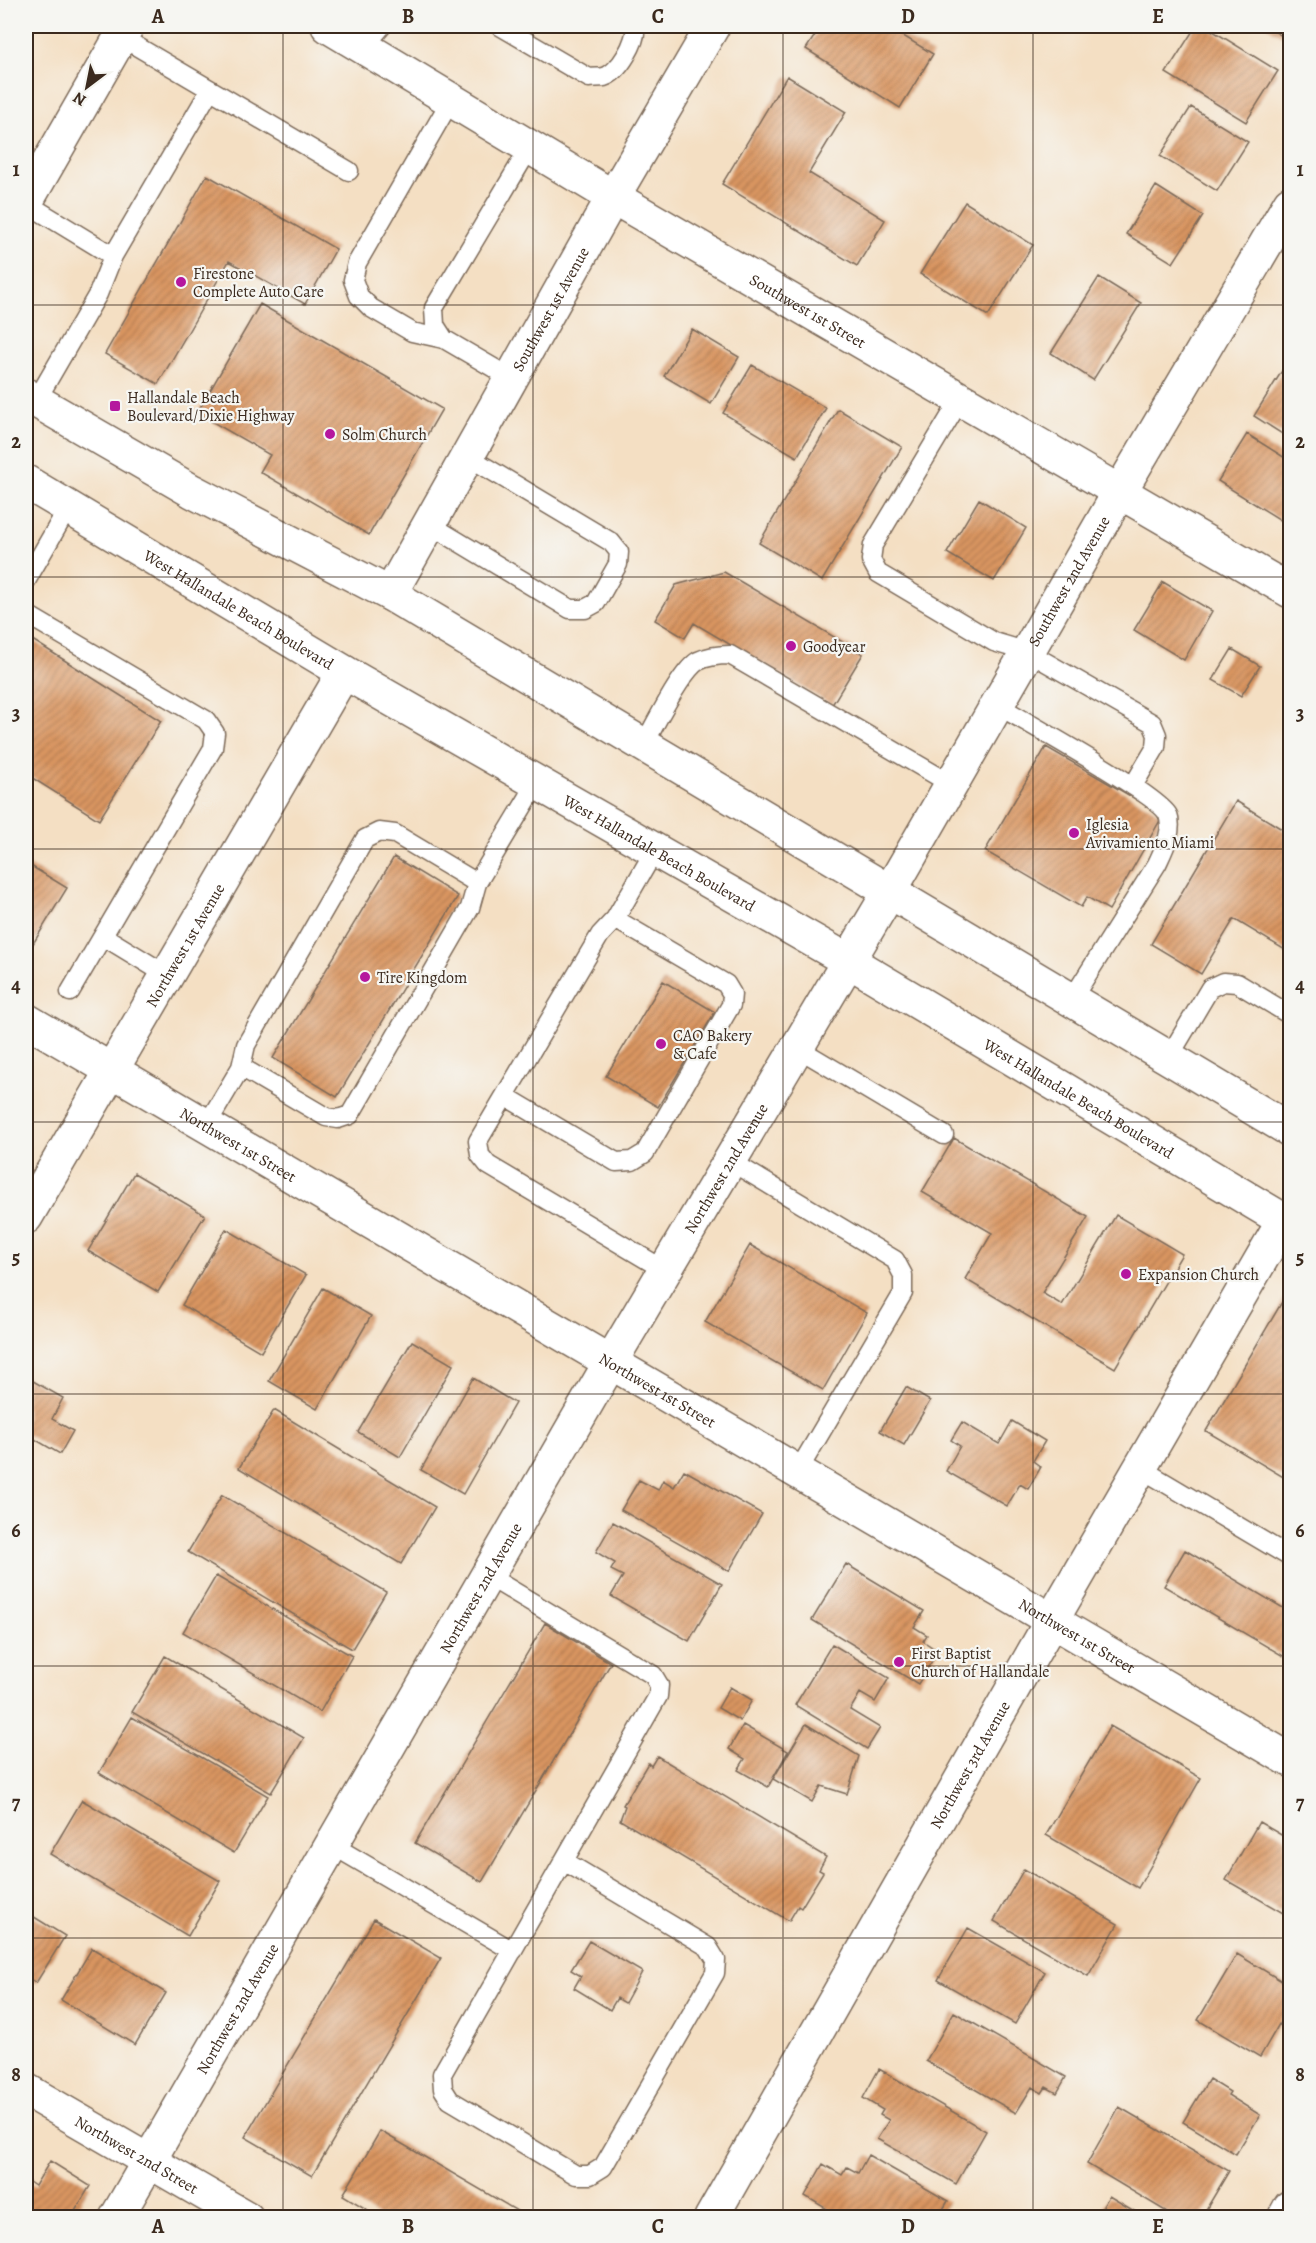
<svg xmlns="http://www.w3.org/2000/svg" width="1316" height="2243" viewBox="0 0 1316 2243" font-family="Alegreya,serif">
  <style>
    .building { fill: url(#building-hatch) }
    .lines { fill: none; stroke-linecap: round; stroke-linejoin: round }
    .service-casing { stroke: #7c6958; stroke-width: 21 }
    .minor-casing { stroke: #7c6958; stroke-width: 36 }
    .secondary-casing { stroke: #7c6958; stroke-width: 36 }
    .primary-casing { stroke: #7c6958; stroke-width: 36 }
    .service { stroke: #fff; stroke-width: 18 }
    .minor { stroke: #fff; stroke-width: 33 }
    .secondary { stroke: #fff; stroke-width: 33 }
    .primary { stroke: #fff; stroke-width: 33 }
    .grid { fill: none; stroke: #3b2a1e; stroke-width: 1.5; stroke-opacity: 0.55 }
    .poi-dot { fill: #b5179e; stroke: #f6f6f2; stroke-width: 2 }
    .labels { text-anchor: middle; stroke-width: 4.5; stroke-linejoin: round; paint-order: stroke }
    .poi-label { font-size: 16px; fill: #3b2a1e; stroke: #f6f6f2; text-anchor: start }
    .street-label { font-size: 16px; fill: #3b2a1e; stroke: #f6f6f2 }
    .neatline { fill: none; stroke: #3b2a1e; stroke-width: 2 }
    .grid-label { font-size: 20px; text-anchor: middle; font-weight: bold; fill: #3b2a1e }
  </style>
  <defs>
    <pattern id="building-hatch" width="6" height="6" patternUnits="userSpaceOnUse" patternTransform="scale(1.5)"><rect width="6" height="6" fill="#d99561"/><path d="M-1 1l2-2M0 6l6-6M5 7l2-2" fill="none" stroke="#b17a4f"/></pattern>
  </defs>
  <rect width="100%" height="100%" fill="#f6f6f2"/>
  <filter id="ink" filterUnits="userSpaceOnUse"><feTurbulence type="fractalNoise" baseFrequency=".0167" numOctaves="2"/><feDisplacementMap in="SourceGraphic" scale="12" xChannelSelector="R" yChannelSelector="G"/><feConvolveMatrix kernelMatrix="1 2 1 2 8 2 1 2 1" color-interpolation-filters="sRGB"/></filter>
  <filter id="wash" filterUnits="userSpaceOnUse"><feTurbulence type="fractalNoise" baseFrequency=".008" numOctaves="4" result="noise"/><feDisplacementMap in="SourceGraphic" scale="24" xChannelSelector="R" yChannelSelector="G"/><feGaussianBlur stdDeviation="1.35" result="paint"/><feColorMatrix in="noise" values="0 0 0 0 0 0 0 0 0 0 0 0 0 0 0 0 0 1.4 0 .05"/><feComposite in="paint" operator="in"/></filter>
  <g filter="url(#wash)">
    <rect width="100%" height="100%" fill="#f4dfc3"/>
    <g id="blocks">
      <path class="building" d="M 821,26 L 887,26 L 933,54 L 900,108 L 806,49 Z
        M 1196,26 L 1205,26 L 1278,71 L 1246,122 L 1166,73 Z
        M 1266,26 L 1290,26 L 1290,41 Z
        M 787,76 L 846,112 L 809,173 L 885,220 L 857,266 L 722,184 Z
        M 1191,107 L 1248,142 L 1217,191 L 1160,156 Z
        M 207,175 L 336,249 L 305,304 L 229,261 L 158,384 L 105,354 Z
        M 1156,186 L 1203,216 L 1173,263 L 1126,234 Z
        M 965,202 L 1033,245 L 988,316 L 920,274 Z
        M 1099,277 L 1141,303 L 1093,380 L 1051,353 Z
        M 260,304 L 442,409 L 369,535 L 260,472 L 270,455 L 197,413 Z
        M 692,329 L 739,357 L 711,404 L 664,376 Z
        M 1290,358 L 1290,439 L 1254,416 Z
        M 752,365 L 826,408 L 797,457 L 723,413 Z
        M 838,409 L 902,447 L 822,581 L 759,543 Z
        M 1247,434 L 1290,461 L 1290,473 L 1281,488 L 1290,494 L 1290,526 L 1218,481 Z
        M 979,499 L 1026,528 L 994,581 L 947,553 Z
        M 724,572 L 863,654 L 832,705 L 694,623 L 685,638 L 655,620 L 676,585 Z
        M 1163,582 L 1212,611 L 1184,660 L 1134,630 Z
        M 26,636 L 161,721 L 99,820 L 26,774 Z
        M 1232,649 L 1260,666 L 1241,696 L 1213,680 Z
        M 1046,747 L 1163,815 L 1109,910 L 1087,897 L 1081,907 L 985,851 Z
        M 1236,801 L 1290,834 L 1290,953 L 1234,919 L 1201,974 L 1151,944 Z
        M 394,857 L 458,896 L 337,1097 L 273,1058 Z
        M 26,863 L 67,888 L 28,952 L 26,951 Z
        M 663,981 L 715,1012 L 658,1107 L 606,1076 Z
        M 954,1138 L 1088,1217 L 1042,1293 L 1062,1305 L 1116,1215 L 1182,1254 L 1115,1368 L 965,1279 L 992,1233 L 922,1192 Z
        M 134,1173 L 205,1215 L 158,1292 L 88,1251 Z
        M 226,1229 L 306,1275 L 261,1352 L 182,1305 Z
        M 750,1245 L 867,1313 L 823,1390 L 705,1322 Z
        M 323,1288 L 371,1316 L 317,1409 L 269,1381 Z
        M 1289,1290 L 1290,1291 L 1290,1481 L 1206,1431 Z
        M 412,1341 L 453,1365 L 400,1457 L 358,1432 Z
        M 26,1377 L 63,1398 L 52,1419 L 73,1431 L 60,1454 L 26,1434 Z
        M 473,1378 L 515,1403 L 463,1494 L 421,1470 Z
        M 906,1387 L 930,1401 L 904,1445 L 880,1431 Z
        M 274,1410 L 435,1507 L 401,1564 L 239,1468 Z
        M 1012,1421 L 1045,1441 L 1033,1461 L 1041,1467 L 1028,1489 L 1020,1484 L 1007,1506 L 946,1471 L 960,1446 L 951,1440 L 962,1422 L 999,1444 Z
        M 684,1470 L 762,1514 L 729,1571 L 621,1510 L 639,1480 L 658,1490 L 663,1480 L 674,1487 Z
        M 222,1495 L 386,1592 L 352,1649 L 188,1552 Z
        M 613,1522 L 722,1584 L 689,1641 L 611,1596 L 623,1576 L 611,1570 L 615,1563 L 596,1552 Z
        M 1185,1550 L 1290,1612 L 1290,1660 L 1164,1586 Z
        M 846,1564 L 924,1611 L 914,1627 L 927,1635 L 923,1641 L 938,1651 L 918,1684 L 812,1620 Z
        M 216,1576 L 352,1656 L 320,1712 L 183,1632 Z
        M 545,1623 L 611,1663 L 482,1882 L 415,1843 Z
        M 832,1644 L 889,1678 L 875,1702 L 860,1693 L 850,1710 L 880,1728 L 867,1749 L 795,1705 Z
        M 165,1656 L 304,1738 L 271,1793 L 132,1712 Z
        M 730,1687 L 752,1700 L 740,1721 L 718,1708 Z
        M 132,1717 L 268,1796 L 234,1853 L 99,1773 Z
        M 806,1724 L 859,1756 L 847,1794 L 821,1786 L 812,1802 L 773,1779 Z
        M 743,1725 L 788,1751 L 768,1787 L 738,1770 L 745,1759 L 729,1749 Z
        M 1110,1726 L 1201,1778 L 1138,1888 L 1046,1835 Z
        M 657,1756 L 826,1857 L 819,1870 L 823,1872 L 801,1908 L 798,1906 L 789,1921 L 620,1820 L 625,1806 L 623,1805 L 648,1763 L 651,1766 Z
        M 82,1800 L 220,1881 L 188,1936 L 50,1854 Z
        M 1259,1822 L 1290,1840 L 1290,1917 L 1226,1880 Z
        M 1024,1869 L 1118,1924 L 1088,1976 L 994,1921 Z
        M 26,1912 L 65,1936 L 36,1983 L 26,1977 Z
        M 374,1919 L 441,1958 L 312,2176 L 245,2137 Z
        M 968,1928 L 1045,1972 L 1015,2024 L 938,1980 Z
        M 589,1941 L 642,1972 L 625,2003 L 617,1998 L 610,2010 L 574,1988 L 581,1976 L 571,1970 Z
        M 92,1948 L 166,1993 L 135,2045 L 61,2000 Z
        M 1237,1954 L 1290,1986 L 1290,2005 L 1260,2057 L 1198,2020 Z
        M 954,2012 L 1066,2077 L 1057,2093 L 1046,2087 L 1042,2093 L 1032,2087 L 1016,2113 L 926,2061 Z
        M 879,2069 L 986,2131 L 956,2184 L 877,2139 L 889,2120 L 880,2115 L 883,2110 L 863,2098 Z
        M 1209,2079 L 1230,2092 L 1228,2095 L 1260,2115 L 1236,2154 L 1183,2122 Z
        M 1119,2107 L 1229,2171 L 1201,2218 L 1177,2218 L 1087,2164 Z
        M 380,2131 L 529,2218 L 381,2218 L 343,2195 Z
        M 868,2155 L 948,2201 L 938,2218 L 842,2218 L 805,2196 L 823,2164 L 842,2175 L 847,2167 L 858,2173 Z
        M 50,2161 L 90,2186 L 71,2218 L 26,2218 L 26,2180 L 35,2186 Z
        M 1109,2196 L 1146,2218 L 1096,2218 Z"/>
    </g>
  </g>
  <g filter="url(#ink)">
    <use href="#blocks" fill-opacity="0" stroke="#7c6958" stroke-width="1.5"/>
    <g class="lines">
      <g class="service-casing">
        <path id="service" d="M 500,26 L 589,78 C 594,77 600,78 604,77 C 619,73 638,40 635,26
          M 121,37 L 349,171
          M 364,47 L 382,26
          M 26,203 L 113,256
          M 444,339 L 412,332 L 371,308 L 359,296 L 353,280 L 357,263 L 451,100
          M 511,378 L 444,339 L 435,325 L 434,308 L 530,147
          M 960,400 L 873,545 L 871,560 L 878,573 L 994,642 L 1028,652 L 1152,723 L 1157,735 L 1156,747 L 1133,786
          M 36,401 L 98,294 L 113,256 L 210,90
          M 429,524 L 570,609 L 585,609 L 596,603 L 618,564 L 619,552 L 611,542 L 467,456
          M 26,581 L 68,508
          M 26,614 L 206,720 L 215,733 L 213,748 L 70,992
          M 997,705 C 1023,720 1161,797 1168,815 C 1174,831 1163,851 1157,864 L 1072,999
          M 644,744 C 655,725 681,671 698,661 C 708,656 720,655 730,655 L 951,784
          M 655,850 L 615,919 L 600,935 L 478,1141 L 480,1155 L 488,1165 L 666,1271
          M 103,936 L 167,975
          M 796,1047 L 944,1135
          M 1169,1057 L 1210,988 L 1223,982 L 1237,983 L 1290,1015
          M 241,1067 L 326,1117 L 338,1119 L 350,1115 L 470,908 L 477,883
          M 505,1096 L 616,1162 L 632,1161 L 645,1153 L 731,1005 L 732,994 L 726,984 L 615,919
          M 206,1126 L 241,1067 L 246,1045 L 365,839 L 379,832 L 395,834 L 477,883 L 537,783
          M 730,1161 L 895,1260 L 903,1275 L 903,1293 L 798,1471
          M 1140,1468 L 1290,1557
          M 488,1576 L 653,1675 L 659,1685 L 658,1696 L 442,2074 L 443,2089 L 450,2100 L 576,2175 L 590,2175 L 603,2167 L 715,1973 L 716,1960 L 708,1947 L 564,1861
          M 332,1845 L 513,1951"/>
      </g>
      <g class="minor-casing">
        <g id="minor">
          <path id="s1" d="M 328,26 L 613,197 L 1290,591"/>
          <path id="s2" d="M 390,594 L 613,197 L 713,26"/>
          <path id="s3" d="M 26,1020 L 1290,1760"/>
          <path id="s4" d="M 26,1217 L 344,672"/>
          <path id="s5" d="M 26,2090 L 247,2218"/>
          <path id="s6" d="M 116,2218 L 610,1363 L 890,891 L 1119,493 L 1290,203"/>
          <path id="s7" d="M 711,2218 L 1052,1620 L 1284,1220"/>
          <path d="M 1284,2218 L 1290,2207"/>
        </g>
      </g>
      <g class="secondary-casing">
        <path id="secondary" d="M 26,202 L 127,26"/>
      </g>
      <g class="primary-casing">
        <g id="primary">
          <path d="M 26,395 L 192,491 L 390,594 L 1290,1130"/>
          <path id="s8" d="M 26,482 L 344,672 L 847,960 L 1290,1224"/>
        </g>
      </g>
      <use href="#service" class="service"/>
      <use href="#minor" class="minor"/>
      <use href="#secondary" class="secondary"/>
      <use href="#primary" class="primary"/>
    </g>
  </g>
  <path class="grid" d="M 283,26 L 283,2218M 533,26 L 533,2218M 783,26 L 783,2218M 1033,26 L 1033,2218M 26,305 L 1290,305M 26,577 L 1290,577M 26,849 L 1290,849M 26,1122 L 1290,1122M 26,1394 L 1290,1394M 26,1666 L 1290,1666M 26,1938 L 1290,1938"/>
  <g class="poi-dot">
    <circle cx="181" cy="282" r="6"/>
    <rect x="109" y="400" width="12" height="12" rx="3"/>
    <circle cx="330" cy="434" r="6"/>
    <circle cx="791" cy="646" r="6"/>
    <circle cx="1074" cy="833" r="6"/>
    <circle cx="365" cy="977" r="6"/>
    <circle cx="661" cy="1044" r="6"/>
    <circle cx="1126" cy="1274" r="6"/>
    <circle cx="899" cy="1662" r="6"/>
  </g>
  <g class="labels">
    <g class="poi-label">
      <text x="193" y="279">Firestone<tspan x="193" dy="18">Complete Auto Care</tspan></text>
      <text x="127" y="403">Hallandale Beach<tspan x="127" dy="18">Boulevard/Dixie Highway</tspan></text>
      <text x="342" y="440">Solm Church</text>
      <text x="803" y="652">Goodyear</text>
      <text x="1086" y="830">Iglesia<tspan x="1086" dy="18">Avivamiento Miami</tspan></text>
      <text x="377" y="983">Tire Kingdom</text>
      <text x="673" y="1041">CAO Bakery<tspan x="673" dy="18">&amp; Cafe</tspan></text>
      <text x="1138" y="1280">Expansion Church</text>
      <text x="911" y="1659">First Baptist<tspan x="911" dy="18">Church of Hallandale</tspan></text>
    </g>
    <g class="street-label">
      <text dy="6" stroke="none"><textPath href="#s2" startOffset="327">Southwest 1st Avenue</textPath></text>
      <text dy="6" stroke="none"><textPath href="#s1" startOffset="558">Southwest 1st Street</textPath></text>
      <text dy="6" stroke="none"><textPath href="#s6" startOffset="1894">Southwest 2nd Avenue</textPath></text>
      <text dy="6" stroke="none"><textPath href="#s8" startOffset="248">West Hallandale Beach Boulevard</textPath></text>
      <text dy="6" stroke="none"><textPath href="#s8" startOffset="734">West Hallandale Beach Boulevard</textPath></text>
      <text dy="6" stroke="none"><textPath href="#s4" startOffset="315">Northwest 1st Avenue</textPath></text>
      <text dy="6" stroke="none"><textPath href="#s8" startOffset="1220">West Hallandale Beach Boulevard</textPath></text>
      <text dy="6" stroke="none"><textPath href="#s3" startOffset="246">Northwest 1st Street</textPath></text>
      <text dy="6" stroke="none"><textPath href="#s6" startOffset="1214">Northwest 2nd Avenue</textPath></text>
      <text dy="6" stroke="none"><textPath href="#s3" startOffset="732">Northwest 1st Street</textPath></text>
      <text dy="6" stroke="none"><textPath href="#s6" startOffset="728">Northwest 2nd Avenue</textPath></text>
      <text dy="6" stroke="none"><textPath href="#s3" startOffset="1218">Northwest 1st Street</textPath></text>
      <text dy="6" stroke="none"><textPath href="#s7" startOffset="522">Northwest 3rd Avenue</textPath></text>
      <text dy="6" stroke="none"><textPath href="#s6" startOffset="242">Northwest 2nd Avenue</textPath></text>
      <text dy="6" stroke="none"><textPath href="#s5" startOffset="128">Northwest 2nd Street</textPath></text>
    </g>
  </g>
  <rect width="1316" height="2243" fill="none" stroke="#f6f6f2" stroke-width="66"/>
  <g transform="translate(87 87) rotate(212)" stroke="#f6f6f2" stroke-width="4.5" paint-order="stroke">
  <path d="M0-4.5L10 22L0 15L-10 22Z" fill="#3b2a1e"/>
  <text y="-9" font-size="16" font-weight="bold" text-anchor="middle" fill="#3b2a1e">N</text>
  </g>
  <rect x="33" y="33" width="1250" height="2177" class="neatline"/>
  <g class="grid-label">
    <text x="158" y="23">A</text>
    <text x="408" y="23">B</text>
    <text x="658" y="23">C</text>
    <text x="908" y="23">D</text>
    <text x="1158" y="23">E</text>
    <text x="16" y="176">1</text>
    <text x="1300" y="176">1</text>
    <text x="16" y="448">2</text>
    <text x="1300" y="448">2</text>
    <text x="16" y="720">3</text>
    <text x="1300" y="720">3</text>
    <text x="16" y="992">4</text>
    <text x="1300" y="992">4</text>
    <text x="16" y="1264">5</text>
    <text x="1300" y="1264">5</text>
    <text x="16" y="1537">6</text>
    <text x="1300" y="1537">6</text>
    <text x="16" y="1809">7</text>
    <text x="1300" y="1809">7</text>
    <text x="16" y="2081">8</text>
    <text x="1300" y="2081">8</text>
    <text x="158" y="2233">A</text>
    <text x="408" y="2233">B</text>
    <text x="658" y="2233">C</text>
    <text x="908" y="2233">D</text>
    <text x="1158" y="2233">E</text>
  </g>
</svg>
